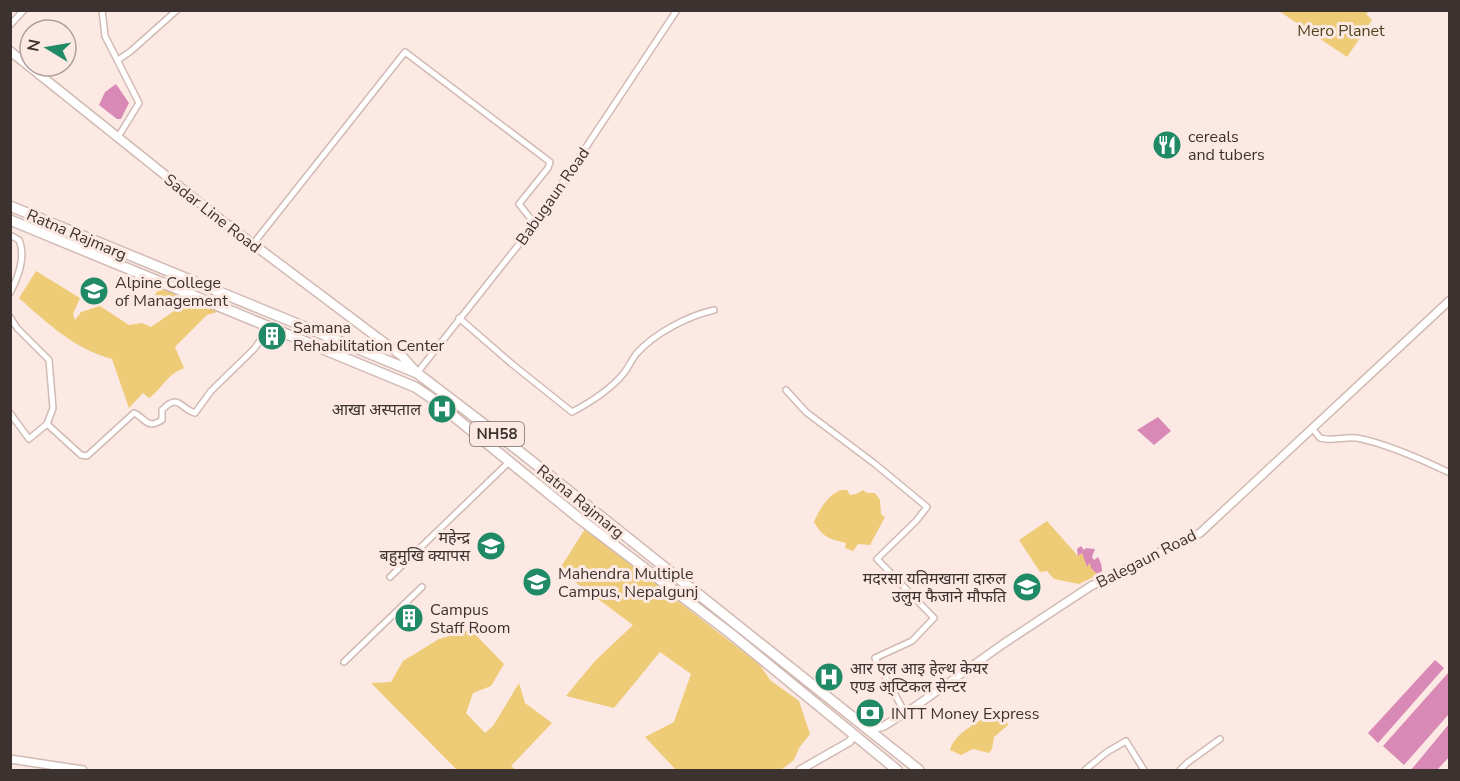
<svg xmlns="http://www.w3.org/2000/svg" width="1460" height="781" viewBox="0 0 1460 781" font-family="'Nunito Sans','Noto Sans Devanagari',sans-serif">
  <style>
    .green { fill: #edcb77 }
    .water { fill: #d889b6 }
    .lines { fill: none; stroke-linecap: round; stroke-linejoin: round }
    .minor-casing { stroke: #d1bab3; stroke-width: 8 }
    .tertiary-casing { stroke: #d1bab3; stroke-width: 10 }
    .primary-casing { stroke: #d1bab3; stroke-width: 11 }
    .trunk-casing { stroke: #d1bab3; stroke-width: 12 }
    .minor { stroke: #fff; stroke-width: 5 }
    .tertiary { stroke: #fff; stroke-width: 7 }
    .primary { stroke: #fff; stroke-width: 8 }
    .trunk { stroke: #fff; stroke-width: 9 }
    .labels { text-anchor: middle; stroke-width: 6; stroke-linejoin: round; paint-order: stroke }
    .shield { fill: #fce9e3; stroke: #766a66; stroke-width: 1.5 }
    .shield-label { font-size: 15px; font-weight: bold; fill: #3c3331 }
    .park-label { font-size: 16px; fill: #51431e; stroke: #fce9e3 }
    .poi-label { font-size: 16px; fill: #3c3331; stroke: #fce9e3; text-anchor: start }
    .street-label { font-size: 16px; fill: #3c3331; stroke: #fce9e3 }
  </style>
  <rect width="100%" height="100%" fill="#fce9e3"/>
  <path class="green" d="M 1279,11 L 1369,11 L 1366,14 L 1372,20 L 1347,57 Z
    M 36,271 L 80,298 L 73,314 L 75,320 L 81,312 L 100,306 L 129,325 L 142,323 L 151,327 L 174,311 L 173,304 L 160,306 L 152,300 L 161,285 L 220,311 L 207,315 L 175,347 L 184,368 C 165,376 164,387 149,398 L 143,393 L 129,408 L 112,359 C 75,349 48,324 19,298 Z
    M 842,490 L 847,490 L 850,495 L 856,494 L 863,490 L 867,493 L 875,493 L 880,500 L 881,514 L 885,517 L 870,545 L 858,544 L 853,551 L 845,548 L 846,543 C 830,539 823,538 814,522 C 819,510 829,493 842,490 Z
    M 1047,521 L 1078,556 L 1082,553 L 1087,566 L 1091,563 L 1091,568 L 1098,575 L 1079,584 L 1054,579 L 1047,571 L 1040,572 L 1019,540 Z
    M 585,529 L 759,664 L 770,680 L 799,701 L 810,734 L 799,748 L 794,760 L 781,770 L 676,770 L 645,737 L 674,722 L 691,674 L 660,652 L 614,708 L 566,696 L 594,662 L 633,625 L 559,570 Z
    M 471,630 L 504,664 L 491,686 L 473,693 L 466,713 L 485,733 L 493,726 L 519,683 L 525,703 L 552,723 L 511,766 L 516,770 L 457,770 L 371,683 L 391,682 L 403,661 L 439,639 Z
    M 995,712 L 1003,713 L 1008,725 L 994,737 L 992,749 L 989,753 L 973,749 L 961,755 L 950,750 C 955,732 980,721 995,712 Z"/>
  <path class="water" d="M 116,84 L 129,103 L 121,119 L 117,119 L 99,105 L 105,92 Z
    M 1158,417 L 1171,431 L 1154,445 L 1137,430 Z
    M 1081,546 L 1084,550 L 1086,548 L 1095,549 L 1092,557 L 1094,560 L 1098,557 C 1101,563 1104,570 1100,575 L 1098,575 L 1091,568 L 1090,563 L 1087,567 L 1082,553 L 1078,556 L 1077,549 Z
    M 1435,660 L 1444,668 L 1378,743 L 1368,733 Z
    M 1448,673 L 1449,714 L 1404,765 L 1383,746 Z
    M 1449,724 L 1449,757 L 1437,770 L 1411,770 Z"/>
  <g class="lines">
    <g class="minor-casing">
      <path id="minor" d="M 102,10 L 105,36 L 139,103 L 118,137
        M 10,25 L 24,10
        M 118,60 L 131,51 L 177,10
        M 10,235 L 19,240 C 26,256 18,278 10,293
        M 253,244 L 405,52 L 550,162 L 548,168 L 519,204 L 535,224
        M 10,317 L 17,328 L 49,360 L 53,408 L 47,424
        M 459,318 L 512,364 L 572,412 C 591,402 611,389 624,373 C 629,366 632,359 637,353 C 655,333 688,316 714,310
        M 417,373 L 535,224 L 677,10
        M 786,390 L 806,412 L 875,464 L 927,507 L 916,521 L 877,559 L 934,618 L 912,641 L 875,658 L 905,713
        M 10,413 L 29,439 L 47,424 L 81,455 L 87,456 L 134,413 C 146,418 146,430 162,420 L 162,410 C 179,393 179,408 195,413 L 211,391 L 254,349 L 268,330 L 265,326
        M 1312,428 L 1320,438 C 1333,442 1344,436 1357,438 C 1388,444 1421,459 1450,473
        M 390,577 L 508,463 L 507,461
        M 344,662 L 422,587
        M 1085,770 L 1107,752 L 1126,741 L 1144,770
        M 1180,770 L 1187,763 L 1220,739"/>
    </g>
    <g class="tertiary-casing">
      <path id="tertiary" d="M 868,730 L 884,726 L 916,706 L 1003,644 L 1091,586 L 1200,533 L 1450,300
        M 10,759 L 83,770
        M 800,770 L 849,742 L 854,736"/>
    </g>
    <g class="primary-casing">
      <path id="primary" d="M 10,51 L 225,223 L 402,356 L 417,373"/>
    </g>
    <g class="trunk-casing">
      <path id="trunk" d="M 10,206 L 417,373 L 519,451 L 919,770
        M 10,220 L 415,387 L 430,397 L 580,519 L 730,633 L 897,770"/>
    </g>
    <use href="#minor" class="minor"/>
    <use href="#tertiary" class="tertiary"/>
    <use href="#primary" class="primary"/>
    <use href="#trunk" class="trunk"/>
  </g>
  <defs>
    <g id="restaurant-disc" transform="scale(1.5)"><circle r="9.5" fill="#208a67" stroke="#fce9e3"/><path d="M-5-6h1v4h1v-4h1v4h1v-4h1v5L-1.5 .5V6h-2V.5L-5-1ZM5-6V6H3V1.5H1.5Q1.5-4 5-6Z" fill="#fff"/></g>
    <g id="university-disc" transform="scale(1.5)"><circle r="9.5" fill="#208a67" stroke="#fce9e3"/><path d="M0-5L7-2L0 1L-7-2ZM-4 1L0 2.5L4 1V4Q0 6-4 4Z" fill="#fff"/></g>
    <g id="building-disc" transform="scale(1.5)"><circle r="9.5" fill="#208a67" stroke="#fce9e3"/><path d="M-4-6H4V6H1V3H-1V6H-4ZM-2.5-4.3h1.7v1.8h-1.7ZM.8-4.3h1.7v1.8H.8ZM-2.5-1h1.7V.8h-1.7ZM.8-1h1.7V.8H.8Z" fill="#fff"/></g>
    <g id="hospital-disc" transform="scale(1.5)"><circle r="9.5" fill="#208a67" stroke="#fce9e3"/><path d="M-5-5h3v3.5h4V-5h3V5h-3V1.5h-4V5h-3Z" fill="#fff"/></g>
    <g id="school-disc" transform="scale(1.5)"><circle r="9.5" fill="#208a67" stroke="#fce9e3"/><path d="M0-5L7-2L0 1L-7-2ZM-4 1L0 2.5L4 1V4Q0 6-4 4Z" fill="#fff"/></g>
    <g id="bank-disc" transform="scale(1.5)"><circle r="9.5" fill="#208a67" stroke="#fce9e3"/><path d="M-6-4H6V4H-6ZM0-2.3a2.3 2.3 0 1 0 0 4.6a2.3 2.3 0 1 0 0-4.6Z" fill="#fff"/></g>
  </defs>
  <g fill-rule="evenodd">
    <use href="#restaurant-disc" x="1167" y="145"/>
    <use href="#university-disc" x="94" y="291"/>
    <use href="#building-disc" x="272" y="336"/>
    <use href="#hospital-disc" x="442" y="409"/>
    <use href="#university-disc" x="491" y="546"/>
    <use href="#university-disc" x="537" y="582"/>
    <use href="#school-disc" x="1027" y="587"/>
    <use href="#building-disc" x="409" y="618"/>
    <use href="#hospital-disc" x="829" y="677"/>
    <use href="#bank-disc" x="870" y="713"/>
  </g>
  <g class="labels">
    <rect class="shield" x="470" y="422" width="54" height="24" rx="4.5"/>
    <g class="shield-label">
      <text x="497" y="439">NH58</text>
    </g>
    <g class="park-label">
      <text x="1341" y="36">Mero Planet</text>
    </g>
    <g class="poi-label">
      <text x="1188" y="142">cereals<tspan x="1188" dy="18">and tubers</tspan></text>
      <text x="115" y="288">Alpine College<tspan x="115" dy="18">of Management</tspan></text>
      <text x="293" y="333">Samana<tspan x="293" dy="18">Rehabilitation Center</tspan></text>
      <text x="421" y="415" text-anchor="end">आखा अस्पताल</text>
      <text x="470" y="543" text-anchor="end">महेन्द्र<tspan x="470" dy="18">बहुमुखि क्यापस</tspan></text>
      <text x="558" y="579">Mahendra Multiple<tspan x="558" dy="18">Campus, Nepalgunj</tspan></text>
      <text x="1006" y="584" text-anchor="end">मदरसा यतिमखाना दारुल<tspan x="1006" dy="18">उलुम फैजाने माैफति</tspan></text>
      <text x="430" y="615">Campus<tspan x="430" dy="18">Staff Room</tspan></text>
      <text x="850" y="674">आर एल आइ हेल्थ केयर<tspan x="850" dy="18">एण्ड अ्प्टिकल सेन्टर</tspan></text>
      <text x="891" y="719">INTT Money Express</text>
    </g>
    <g class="street-label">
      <text transform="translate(552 196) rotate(-55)" y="6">Babugaun Road</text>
      <text transform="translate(213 213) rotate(38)" y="6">Sadar Line Road</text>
      <text transform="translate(77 234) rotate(23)" y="6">Ratna Rajmarg</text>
      <text transform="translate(581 501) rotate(39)" y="6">Ratna Rajmarg</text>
      <text transform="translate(1146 558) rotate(-27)" y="6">Balegaun Road</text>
    </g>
  </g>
  <rect width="1460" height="781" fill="none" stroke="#3c3331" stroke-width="24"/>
  <g transform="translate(48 48) rotate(281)"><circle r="28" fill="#fce9e3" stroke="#afa09c" stroke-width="1.5"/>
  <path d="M0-4.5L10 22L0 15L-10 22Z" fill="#208a67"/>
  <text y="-9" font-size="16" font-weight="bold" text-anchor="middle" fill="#3c3331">N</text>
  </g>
</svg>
